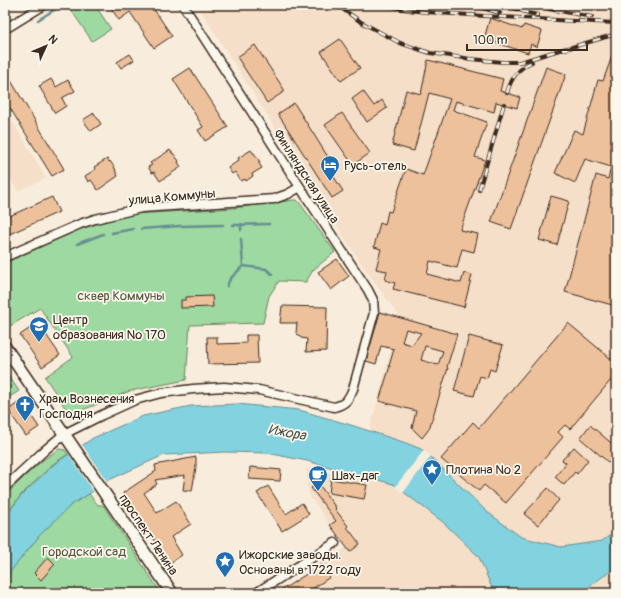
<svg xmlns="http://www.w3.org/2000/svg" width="621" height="598" viewBox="0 0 621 598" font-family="Pangolin,sans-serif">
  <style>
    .built { fill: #f5dfc9 }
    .green { fill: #9dd9a0; stroke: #6c825f }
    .water { fill: #83d2df; stroke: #668f92 }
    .pier { fill: #f8ecdc }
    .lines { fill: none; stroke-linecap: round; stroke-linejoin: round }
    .stream { stroke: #668f92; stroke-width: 2.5 }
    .building { fill: #edc19c; stroke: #3b2a1e; fill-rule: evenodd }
    .minor-casing { stroke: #3b2a1e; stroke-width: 11 }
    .secondary-casing { stroke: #3b2a1e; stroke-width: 14 }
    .minor { stroke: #fbf7ec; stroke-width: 8 }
    .secondary { stroke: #fbf7ec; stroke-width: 11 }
    .rail-casing { stroke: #3b2a1e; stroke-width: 4 }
    .rail { stroke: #fbf7ec; stroke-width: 2.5; stroke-dasharray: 8; stroke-linecap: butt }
    .labels { text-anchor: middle; stroke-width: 3.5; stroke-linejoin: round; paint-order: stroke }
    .poi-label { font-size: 13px; fill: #3b2a1e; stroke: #fbf7ec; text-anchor: start }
    .street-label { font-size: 13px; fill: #3b2a1e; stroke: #fbf7ec }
    .park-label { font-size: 13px; fill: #54563e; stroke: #fbf7ec }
    .water-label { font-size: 14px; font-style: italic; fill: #4d544e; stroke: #fbf7ec }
  </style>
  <rect width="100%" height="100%" fill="#f8ecdc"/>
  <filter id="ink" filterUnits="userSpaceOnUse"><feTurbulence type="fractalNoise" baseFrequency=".025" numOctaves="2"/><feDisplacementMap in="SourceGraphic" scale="8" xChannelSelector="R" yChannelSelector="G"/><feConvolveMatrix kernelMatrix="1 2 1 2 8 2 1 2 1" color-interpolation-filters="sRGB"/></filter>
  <g filter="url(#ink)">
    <path class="built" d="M 197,5 L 616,5 L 616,593 L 276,593 L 346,548 L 309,495 L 306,469 L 357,477 L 400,317 L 362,265 Z
      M 5,109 L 46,178 L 18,191 L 5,171 Z"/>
    <path class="green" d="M 72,5 L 95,5 L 111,29 L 92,41 L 69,7 Z
      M 294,200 L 297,200 L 299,202 L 335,252 L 313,270 L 306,282 L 279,281 L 269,296 L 263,323 L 190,325 L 186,380 L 130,391 L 70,415 L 45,377 L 73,357 L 40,308 L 10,326 L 5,319 L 5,263 L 80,229 L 103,222 L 134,214 L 234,208 Z
      M 5,371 L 19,391 L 5,400 Z
      M 59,449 L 65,450 L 68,454 L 53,464 L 21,495 L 5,516 L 5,496 L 24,477 L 43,460 Z
      M 89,494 L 98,505 L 103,505 L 161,593 L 5,593 L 5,578 L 39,536 L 71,505 Z"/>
    <path class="water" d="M 237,404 L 299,410 L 351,425 L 406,443 L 421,449 L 431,457 L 486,511 L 521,537 L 561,547 L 602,541 L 616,531 L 616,567 L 580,593 L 494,593 L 479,557 L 444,523 L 393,484 L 307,461 L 267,453 L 225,452 L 164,455 L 109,480 L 89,494 L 71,505 L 39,536 L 5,578 L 5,517 L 21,496 L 53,465 L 93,438 L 143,416 L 191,406 Z"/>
    <path class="pier" d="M 81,443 L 108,483 L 94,493 L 68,453 Z
      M 424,450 L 431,456 L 403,493 L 395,487 Z"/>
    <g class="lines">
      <path class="stream" d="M 38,20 L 62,5
        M 241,224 L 241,230
        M 232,225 L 269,224
        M 141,229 L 180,226 L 223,225
        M 112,233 L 133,229
        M 77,244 L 103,234
        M 243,266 L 266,269 L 272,274
        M 227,286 L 230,279 L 243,266 L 241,239"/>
    </g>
    <path class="building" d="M 109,5 L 151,5 L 172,36 L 154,48 L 130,12 L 119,20 Z
      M 490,18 L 522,29 L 524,25 L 542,31 L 537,47 L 531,44 L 528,53 L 484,39 Z
      M 340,39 L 360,68 L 341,81 L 321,52 Z
      M 255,45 L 285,91 L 267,103 L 237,57 Z
      M 615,48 L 616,48 L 616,306 L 565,292 L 596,175 L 608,179 L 611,167 L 585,159 L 575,183 L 555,173 L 574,130 L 583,134 L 598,80 L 603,81 Z
      M 130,54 L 134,60 L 121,68 L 117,62 Z
      M 428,60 L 503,79 L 500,91 L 520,97 L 517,108 L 496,102 L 494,112 L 456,101 L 453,110 L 487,122 L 475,157 L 485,160 L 460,230 L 478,234 L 474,252 L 462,249 L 457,268 L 430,261 L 427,274 L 461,283 L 464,273 L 472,275 L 464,307 L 393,289 L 395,283 L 385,280 L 387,271 L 376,269 L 381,249 L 374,247 L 380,223 L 385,225 L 388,211 L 391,212 L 406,169 L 423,175 L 450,99 L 429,93 L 414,151 L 392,145 L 406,90 L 421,94 Z
      M 546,67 L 566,74 L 511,229 L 491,222 Z
      M 190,68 L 228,127 L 205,141 L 198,130 L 203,127 L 173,79 Z
      M 10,79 L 64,169 L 52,176 L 5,100 L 5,82 Z
      M 51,79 L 56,87 L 68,80 L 75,91 L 62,98 L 66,106 L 55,113 L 39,86 Z
      M 363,91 L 374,106 L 382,100 L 387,108 L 367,122 L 352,99 Z
      M 294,103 L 328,157 L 323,160 L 343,191 L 332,198 L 278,114 Z
      M 94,113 L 101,124 L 91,131 L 83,120 Z
      M 342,113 L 370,153 L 353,165 L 325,125 Z
      M 170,150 L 172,153 L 173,153 L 179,161 L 178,162 L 181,167 L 160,181 L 154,172 L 152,173 L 148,167 L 152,165 L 150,163 Z
      M 251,150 L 253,153 L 254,153 L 260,162 L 258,162 L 262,168 L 252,174 L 253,176 L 246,181 L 245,179 L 241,181 L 235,172 L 232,174 L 228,168 L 239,160 L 238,158 Z
      M 107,159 L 109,162 L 110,161 L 116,170 L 115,170 L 118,176 L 98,190 L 91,180 L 88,182 L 85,176 L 96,169 L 94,167 Z
      M 551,196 L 569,201 L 557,245 L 539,240 Z
      M 52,197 L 59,212 L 5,236 L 5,218 Z
      M 337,259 L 349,276 L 331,290 L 318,272 Z
      M 212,296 L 213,307 L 181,308 L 181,300 L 186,300 L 186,297 Z
      M 282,306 L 327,307 L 326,351 L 306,352 L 307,339 L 301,338 L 296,333 L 297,323 L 280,323 Z
      M 380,312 L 457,334 L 447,367 L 448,368 L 429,429 L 422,438 L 412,428 L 416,411 L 379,401 L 390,366 L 389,366 L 394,349 L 381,346 L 376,364 L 366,361 ZM 406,329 L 421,333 L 412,345 L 402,342 ZM 425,346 L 443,351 L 438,365 L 421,360 Z
      M 38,323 L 60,355 L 42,367 L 20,335 Z
      M 568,323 L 616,363 L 616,374 L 570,429 L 565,425 L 558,432 L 563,437 L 506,503 L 484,485 L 479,491 L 441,459 L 473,422 L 479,428 Z
      M 246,335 L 257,335 L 258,363 L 208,364 L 207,337 L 217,337 L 217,344 L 246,343 Z
      M 469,336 L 503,345 L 495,371 L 490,369 L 487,378 L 480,376 L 474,396 L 454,391 Z
      M 21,401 L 39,427 L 26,436 L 8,410 Z
      M 590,425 L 616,447 L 616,469 L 580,438 Z
      M 574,447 L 588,460 L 577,474 L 575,472 L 564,485 L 555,477 L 566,463 L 562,460 Z
      M 196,457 L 196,467 L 192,491 L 183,490 L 185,475 L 155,480 L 157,484 L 144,493 L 157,513 L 176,501 L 191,524 L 171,537 L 182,555 L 170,563 L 123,493 L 156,471 L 155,465 Z
      M 250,467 L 281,470 L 280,481 L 249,479 Z
      M 331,479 L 367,485 L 364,499 L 329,493 Z
      M 318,483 L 336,508 L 335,509 L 348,526 L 347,527 L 360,544 L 350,552 L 330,525 L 336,521 L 311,488 Z
      M 268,486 L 286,514 L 302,503 L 309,514 L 282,531 L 257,493 Z
      M 548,488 L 559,500 L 538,525 L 524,514 Z
      M 48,557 L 55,564 L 41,580 L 34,573 Z
      M 322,564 L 330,577 L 306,593 L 277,593 Z"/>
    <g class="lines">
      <g class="minor-casing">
        <path id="minor" d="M 5,29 L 44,5
          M 5,257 L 80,224 L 95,219 L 141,208 L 274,199 L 288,194 L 300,187
          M 5,487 L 45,450 L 64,434 L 102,415 L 135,400 L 161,393 L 193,389 L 224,387 L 259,390 L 334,407 C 346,404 348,400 353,389 L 374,313 L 373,300 L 368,290 L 300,187 L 183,5
          M 256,593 L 335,543"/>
      </g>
      <g class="secondary-casing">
        <path id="secondary" d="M 5,347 L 103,491 L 172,593"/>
      </g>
      <use href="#minor" class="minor"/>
      <use href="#secondary" class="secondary"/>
      <g class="rail-casing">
        <path id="rail" d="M 337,5 L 361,22 L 400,43 L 430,53 L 471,59 L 503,62 L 520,62 L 566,48
          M 388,5 C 413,13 443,13 469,15 C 518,18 567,21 616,23
          M 475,5 L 483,8 L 500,13
          M 505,5 L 528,13 L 538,15
          M 540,5 L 549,9 L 592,17
          M 562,50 L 616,34
          M 507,93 C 511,78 518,68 532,62
          M 479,190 L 504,104"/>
      </g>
      <use href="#rail" class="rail"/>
    </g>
  </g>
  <defs>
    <g id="hotel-pin" transform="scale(1)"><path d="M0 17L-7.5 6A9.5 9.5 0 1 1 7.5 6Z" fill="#1f6fb2" stroke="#fbf7ec"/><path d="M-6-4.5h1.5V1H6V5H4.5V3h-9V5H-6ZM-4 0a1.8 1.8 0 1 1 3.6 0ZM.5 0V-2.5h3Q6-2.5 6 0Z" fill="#fff"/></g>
    <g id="school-pin" transform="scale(1)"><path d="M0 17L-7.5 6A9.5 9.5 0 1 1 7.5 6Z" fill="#1f6fb2" stroke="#fbf7ec"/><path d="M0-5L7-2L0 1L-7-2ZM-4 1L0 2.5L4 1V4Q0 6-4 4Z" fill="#fff"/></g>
    <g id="church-pin" transform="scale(1)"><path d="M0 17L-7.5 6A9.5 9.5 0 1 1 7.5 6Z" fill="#1f6fb2" stroke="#fbf7ec"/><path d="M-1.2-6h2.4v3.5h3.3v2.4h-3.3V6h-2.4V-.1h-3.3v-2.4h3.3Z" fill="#fff"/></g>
    <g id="sight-pin" transform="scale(1)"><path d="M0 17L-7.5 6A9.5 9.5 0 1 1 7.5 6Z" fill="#1f6fb2" stroke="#fbf7ec"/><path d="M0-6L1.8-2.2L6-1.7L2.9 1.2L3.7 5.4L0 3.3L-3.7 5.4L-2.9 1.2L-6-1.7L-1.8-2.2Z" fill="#fff"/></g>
    <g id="cafe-pin" transform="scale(1)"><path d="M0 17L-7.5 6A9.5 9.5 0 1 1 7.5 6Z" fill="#1f6fb2" stroke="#fbf7ec"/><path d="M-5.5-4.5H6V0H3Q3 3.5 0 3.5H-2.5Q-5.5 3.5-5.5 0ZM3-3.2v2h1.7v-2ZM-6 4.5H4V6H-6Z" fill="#fff"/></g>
  </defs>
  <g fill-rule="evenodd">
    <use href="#hotel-pin" x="330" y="165"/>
    <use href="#school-pin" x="39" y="326"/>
    <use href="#church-pin" x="25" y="405"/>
    <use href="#sight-pin" x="432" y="469"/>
    <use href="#cafe-pin" x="318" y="475"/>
    <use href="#sight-pin" x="225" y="561"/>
  </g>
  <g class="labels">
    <g class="poi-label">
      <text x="344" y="170">Русь-отель</text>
      <text x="53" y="324">Центр<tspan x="53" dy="15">образования № 170</tspan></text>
      <text x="39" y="403">Храм Вознесения<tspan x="39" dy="15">Господня</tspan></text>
      <text x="446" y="474">Плотина № 2</text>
      <text x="332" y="480">Шах-даг</text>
      <text x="239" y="559">Ижорские заводы.<tspan x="239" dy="15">Основаны в 1722 году</tspan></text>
    </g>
    <g class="street-label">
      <text transform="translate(307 176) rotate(57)" y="5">Финляндская улица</text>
      <text transform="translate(172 196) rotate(-5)" y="5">улица Коммуны</text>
      <text transform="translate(149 534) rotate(56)" y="5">проспект Ленина</text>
    </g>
    <g class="park-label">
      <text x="121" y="300">сквер Коммуны</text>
      <text x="84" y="556">Городской сад</text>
    </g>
    <g class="water-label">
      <text transform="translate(287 432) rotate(10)" y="5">Ижора</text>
    </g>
  </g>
  <rect width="621" height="598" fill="none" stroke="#fbf7ec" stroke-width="20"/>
  <rect x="10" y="10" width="601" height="578" fill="none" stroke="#3b2a1e" stroke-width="1.5" filter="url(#ink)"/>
  <g transform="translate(46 46) rotate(46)" stroke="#fbf7ec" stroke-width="3" paint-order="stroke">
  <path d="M0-3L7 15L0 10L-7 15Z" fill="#3b2a1e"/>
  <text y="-6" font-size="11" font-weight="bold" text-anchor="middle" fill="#3b2a1e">N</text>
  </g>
  <path d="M467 44v6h120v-6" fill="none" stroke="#3b2a1e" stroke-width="2"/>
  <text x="473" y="44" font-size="12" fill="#3b2a1e" stroke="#fbf7ec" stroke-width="3" paint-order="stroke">100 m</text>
</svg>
